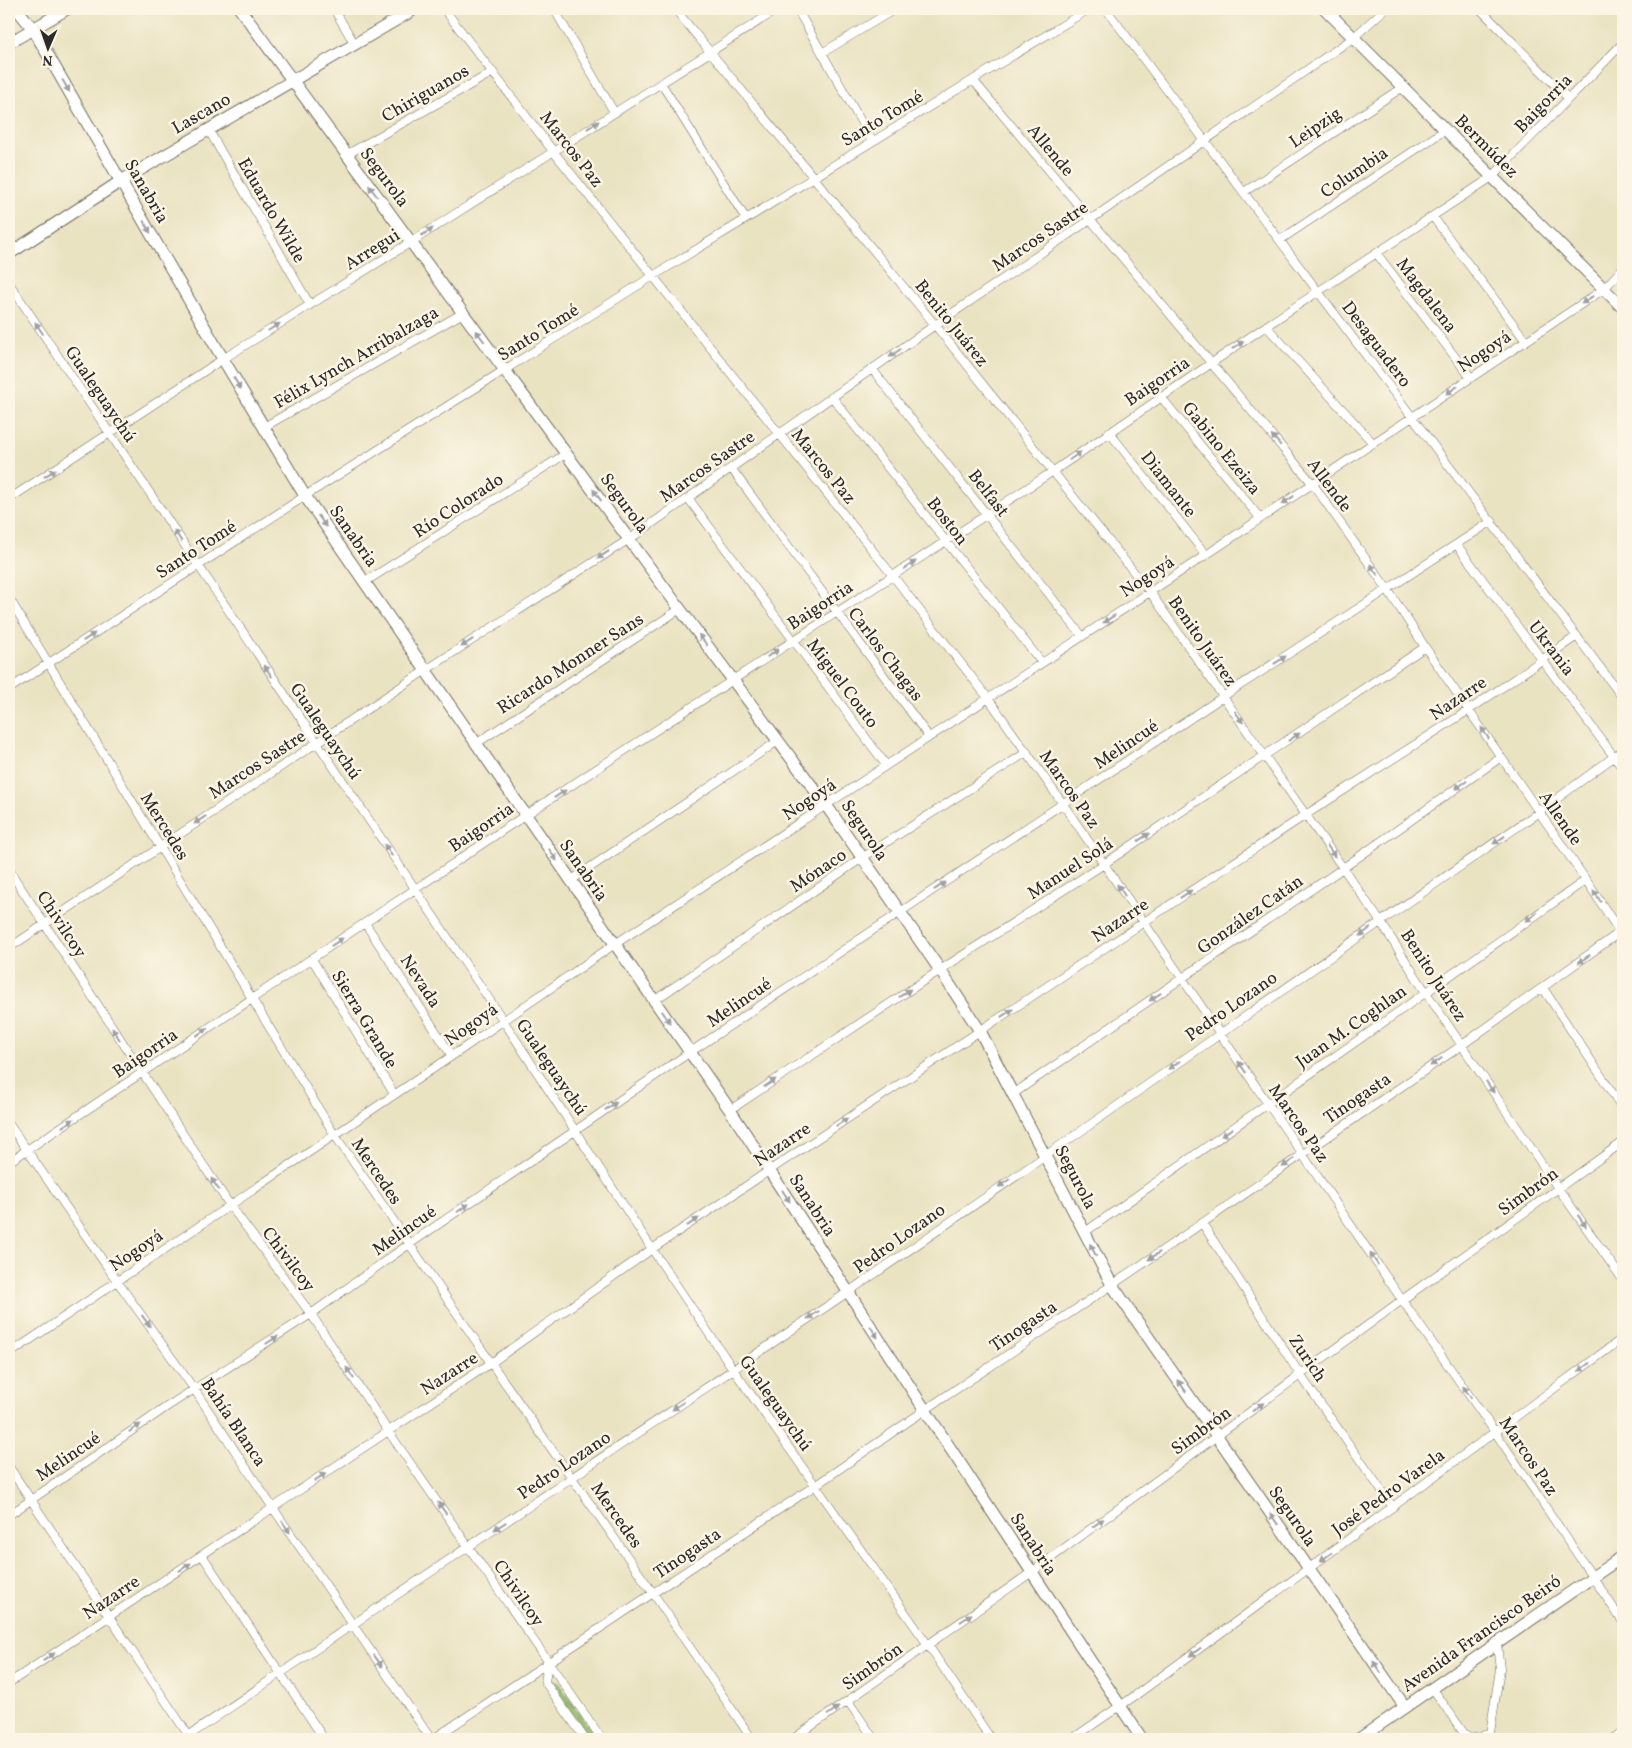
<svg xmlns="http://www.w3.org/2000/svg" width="1632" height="1748" viewBox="0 0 1632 1748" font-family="Vollkorn,serif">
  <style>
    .park { fill: url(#park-crowns); stroke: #637a50 }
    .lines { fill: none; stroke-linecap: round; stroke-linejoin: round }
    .street-casing { stroke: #6e6b60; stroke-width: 9 }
    .secondary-casing { stroke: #6e6b60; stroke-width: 13 }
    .street { stroke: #fff; stroke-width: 8 }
    .secondary { stroke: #fff; stroke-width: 11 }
    .oneway { fill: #a0a0a0 }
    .labels { text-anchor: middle; stroke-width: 5; stroke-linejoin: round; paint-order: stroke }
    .street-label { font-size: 18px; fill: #2b2b2b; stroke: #fcf5e5 }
  </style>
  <defs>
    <pattern id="park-crowns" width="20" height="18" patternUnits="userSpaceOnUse" patternTransform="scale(1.25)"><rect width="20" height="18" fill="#9bc876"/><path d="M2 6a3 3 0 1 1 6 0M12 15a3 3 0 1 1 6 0" fill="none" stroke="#7fa361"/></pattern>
  </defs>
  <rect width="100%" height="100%" fill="#fcf5e5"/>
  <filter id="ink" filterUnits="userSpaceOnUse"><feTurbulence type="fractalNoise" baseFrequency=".02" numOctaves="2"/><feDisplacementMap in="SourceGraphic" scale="10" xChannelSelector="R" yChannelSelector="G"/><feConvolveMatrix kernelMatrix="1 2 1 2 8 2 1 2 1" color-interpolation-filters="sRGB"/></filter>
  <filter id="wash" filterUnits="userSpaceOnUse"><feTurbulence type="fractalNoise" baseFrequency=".0096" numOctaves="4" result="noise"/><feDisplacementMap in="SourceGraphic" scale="20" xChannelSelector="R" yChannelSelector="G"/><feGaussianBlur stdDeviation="1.12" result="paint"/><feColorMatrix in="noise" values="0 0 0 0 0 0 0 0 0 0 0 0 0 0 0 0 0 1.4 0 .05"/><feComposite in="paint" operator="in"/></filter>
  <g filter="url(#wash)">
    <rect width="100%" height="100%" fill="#eae3c2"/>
    <path class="park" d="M 554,1681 L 558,1683 L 597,1739 L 590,1739 L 553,1685 Z"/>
  </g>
  <g filter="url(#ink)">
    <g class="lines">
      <g class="street-casing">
        <path id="street" d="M 334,9 L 354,43
          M 444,9 L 553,151 L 893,576 L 988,698 L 1063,804 L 1402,1300 L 1495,1432 L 1623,1622
          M 554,9 L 614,112
          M 675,9 L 935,325 L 1150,592 L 1380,921 L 1425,991 L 1558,1188 L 1623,1280
          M 797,9 L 872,141
          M 1106,9 L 1623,698
          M 1480,9 L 1568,98
          M 822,53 L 895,9
          M 973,80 L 1312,483 L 1388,590 L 1425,647 L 1586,880 L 1623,937
          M 661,83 L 746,219
          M 208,129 L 310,305
          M 346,155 L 493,72
          M 1244,192 L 1403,87
          M 1433,217 L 1526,341
          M 1280,240 L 1445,130
          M 1377,254 L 1471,378
          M 9,283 L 503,1020 L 652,1249 L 733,1369 L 928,1645 L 991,1739
          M 1266,326 L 1373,443
          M 872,369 L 1082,636
          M 832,397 L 1042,663
          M 1161,397 L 1260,518
          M 264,427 L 463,313
          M 1109,432 L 1206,555
          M 731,468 L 929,737
          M 688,498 L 886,765
          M 9,499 L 223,359 L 411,242 L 778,9
          M 1457,545 L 1623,769
          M 365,582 L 567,453
          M 9,598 L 334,1134 L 491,1363 L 653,1593 L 752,1739
          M 9,689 L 305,496 L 653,276 L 1089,9
          M 477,743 L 680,609
          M 9,870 L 229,1204 L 311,1314 L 388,1431 L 602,1739
          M 570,881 L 778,741
          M 365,923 L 452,1056
          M 9,948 L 426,670 L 634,536 L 935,325 L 1106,209 L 1353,38 L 1385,9
          M 312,959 L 394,1094
          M 1543,988 L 1623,1109
          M 655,1000 L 862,858 L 1027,752
          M 1013,1094 L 1343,868 L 1501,757
          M 730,1110 L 940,970 L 1104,864 L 1425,647
          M 9,1124 L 117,1281 L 194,1389 L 273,1508 L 431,1739
          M 9,1162 L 509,826 L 1052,472 L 1266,326 L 1492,177 L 1623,43
          M 1202,1223 L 1301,1376 L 1393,1507
          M 1085,1232 L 1586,880
          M 9,1354 L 452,1056 L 609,948 L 1206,555 L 1526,341 L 1604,289 L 1623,268
          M 9,1467 L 191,1739
          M 9,1515 L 168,1406 L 311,1314 L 395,1254 L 677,1061 L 1224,696 L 1492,521
          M 202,1555 L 324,1739
          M 548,1663 L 545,1682 L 585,1739
          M 9,1683 L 491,1363 L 652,1249 L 770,1170 L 1307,814 L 1469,710 L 1577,636
          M 1433,1689 L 1468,1739
          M 848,1701 L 874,1739
          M 1466,1737 L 1479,1738 L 1490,1732
          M 184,1739 C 404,1588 627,1442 848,1292 C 1080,1134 1308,971 1539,812 L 1623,750
          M 433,1739 L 816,1485 L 925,1410 L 1112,1285 L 1462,1045 L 1623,930
          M 793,1739 L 1032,1572 L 1402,1300 L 1623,1142
          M 1072,1739 L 1136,1695 L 1623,1338
          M 1489,1739 L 1500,1669 L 1497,1644
          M 1613,1739 L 1623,1732"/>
      </g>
      <g class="secondary-casing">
        <path id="secondary" d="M 17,9 L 33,29 L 223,359 L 305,496 L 730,1110 L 925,1410 L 1142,1739
          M 240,9 L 680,609 L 826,805 L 940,970 L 980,1031 L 1112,1285 L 1405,1707
          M 1325,9 L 1623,308
          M 9,43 L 67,9
          M 9,254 L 121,181 L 415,9
          M 1359,1739 L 1623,1556"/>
      </g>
      <use href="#street" class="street"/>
      <use href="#secondary" class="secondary"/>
    </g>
    <defs><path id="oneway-solid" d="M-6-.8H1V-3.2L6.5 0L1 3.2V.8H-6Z" transform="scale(1.25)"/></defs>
    <g class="oneway">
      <use href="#oneway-solid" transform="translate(66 86) rotate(60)"/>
      <use href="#oneway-solid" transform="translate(593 125) rotate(-33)"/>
      <use href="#oneway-solid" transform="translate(373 191) rotate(-127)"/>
      <use href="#oneway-solid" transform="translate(147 227) rotate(60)"/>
      <use href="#oneway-solid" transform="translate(427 232) rotate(-33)"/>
      <use href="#oneway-solid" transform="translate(1587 300) rotate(146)"/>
      <use href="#oneway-solid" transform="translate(274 327) rotate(-32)"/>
      <use href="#oneway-solid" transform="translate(39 328) rotate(-124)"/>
      <use href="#oneway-solid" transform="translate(480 336) rotate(-127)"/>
      <use href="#oneway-solid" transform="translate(1238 345) rotate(-34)"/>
      <use href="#oneway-solid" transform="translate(895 353) rotate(145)"/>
      <use href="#oneway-solid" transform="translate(237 383) rotate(59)"/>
      <use href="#oneway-solid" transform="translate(1452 390) rotate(147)"/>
      <use href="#oneway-solid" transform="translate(1276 440) rotate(-130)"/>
      <use href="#oneway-solid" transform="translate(1075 456) rotate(-35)"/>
      <use href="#oneway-solid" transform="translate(50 473) rotate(-33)"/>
      <use href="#oneway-solid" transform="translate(597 495) rotate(-126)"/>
      <use href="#oneway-solid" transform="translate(1288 500) rotate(147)"/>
      <use href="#oneway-solid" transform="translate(322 521) rotate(55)"/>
      <use href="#oneway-solid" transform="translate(178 536) rotate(-124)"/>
      <use href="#oneway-solid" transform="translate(603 555) rotate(147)"/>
      <use href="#oneway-solid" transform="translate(910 565) rotate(-33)"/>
      <use href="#oneway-solid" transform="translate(1374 570) rotate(-125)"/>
      <use href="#oneway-solid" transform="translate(1109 619) rotate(147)"/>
      <use href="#oneway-solid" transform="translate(89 637) rotate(-33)"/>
      <use href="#oneway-solid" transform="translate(703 640) rotate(-127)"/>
      <use href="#oneway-solid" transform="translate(467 643) rotate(147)"/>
      <use href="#oneway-solid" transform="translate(773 653) rotate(-33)"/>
      <use href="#oneway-solid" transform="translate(1280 660) rotate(-33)"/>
      <use href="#oneway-solid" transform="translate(268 671) rotate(-124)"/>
      <use href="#oneway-solid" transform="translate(1239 717) rotate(55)"/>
      <use href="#oneway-solid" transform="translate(1485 733) rotate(-124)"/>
      <use href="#oneway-solid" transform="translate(1294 737) rotate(-34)"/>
      <use href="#oneway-solid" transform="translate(1461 785) rotate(145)"/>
      <use href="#oneway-solid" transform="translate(560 794) rotate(-33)"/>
      <use href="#oneway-solid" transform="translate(200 820) rotate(147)"/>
      <use href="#oneway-solid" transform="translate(1144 837) rotate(-34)"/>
      <use href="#oneway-solid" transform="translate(1499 840) rotate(146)"/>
      <use href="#oneway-solid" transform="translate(388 850) rotate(-124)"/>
      <use href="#oneway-solid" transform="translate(1331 851) rotate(56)"/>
      <use href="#oneway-solid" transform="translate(553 855) rotate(56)"/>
      <use href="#oneway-solid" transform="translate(940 886) rotate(-34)"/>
      <use href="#oneway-solid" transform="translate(1121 890) rotate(-124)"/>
      <use href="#oneway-solid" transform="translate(1186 894) rotate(-34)"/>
      <use href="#oneway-solid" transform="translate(1597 896) rotate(-123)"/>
      <use href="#oneway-solid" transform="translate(1531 917) rotate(145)"/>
      <use href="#oneway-solid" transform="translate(1365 932) rotate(145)"/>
      <use href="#oneway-solid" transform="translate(337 942) rotate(-33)"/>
      <use href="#oneway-solid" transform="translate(1584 959) rotate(144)"/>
      <use href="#oneway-solid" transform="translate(905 993) rotate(-34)"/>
      <use href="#oneway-solid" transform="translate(1155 997) rotate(146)"/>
      <use href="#oneway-solid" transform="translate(1007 1013) rotate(-33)"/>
      <use href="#oneway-solid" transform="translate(666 1017) rotate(56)"/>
      <use href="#oneway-solid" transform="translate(202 1032) rotate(-34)"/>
      <use href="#oneway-solid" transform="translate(116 1034) rotate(-123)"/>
      <use href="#oneway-solid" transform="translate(1436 1062) rotate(146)"/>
      <use href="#oneway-solid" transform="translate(1174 1065) rotate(145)"/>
      <use href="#oneway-solid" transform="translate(1242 1067) rotate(-124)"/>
      <use href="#oneway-solid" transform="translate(770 1083) rotate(-34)"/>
      <use href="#oneway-solid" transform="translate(1490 1087) rotate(56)"/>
      <use href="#oneway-solid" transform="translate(611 1106) rotate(-34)"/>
      <use href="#oneway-solid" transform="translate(842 1122) rotate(-34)"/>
      <use href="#oneway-solid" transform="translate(68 1123) rotate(-34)"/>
      <use href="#oneway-solid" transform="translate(1227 1132) rotate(145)"/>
      <use href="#oneway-solid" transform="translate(1288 1163) rotate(145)"/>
      <use href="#oneway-solid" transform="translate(1004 1183) rotate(145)"/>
      <use href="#oneway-solid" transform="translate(215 1184) rotate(-124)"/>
      <use href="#oneway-solid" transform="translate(786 1196) rotate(57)"/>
      <use href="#oneway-solid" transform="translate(463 1208) rotate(-35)"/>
      <use href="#oneway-solid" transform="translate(1582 1221) rotate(55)"/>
      <use href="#oneway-solid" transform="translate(693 1222) rotate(-34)"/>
      <use href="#oneway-solid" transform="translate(1093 1250) rotate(-117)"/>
      <use href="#oneway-solid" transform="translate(1154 1256) rotate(146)"/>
      <use href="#oneway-solid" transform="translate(1374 1259) rotate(-124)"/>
      <use href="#oneway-solid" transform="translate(813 1315) rotate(146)"/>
      <use href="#oneway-solid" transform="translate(146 1321) rotate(54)"/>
      <use href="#oneway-solid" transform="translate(874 1332) rotate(57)"/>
      <use href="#oneway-solid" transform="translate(272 1340) rotate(-32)"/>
      <use href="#oneway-solid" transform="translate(1584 1367) rotate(144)"/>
      <use href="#oneway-solid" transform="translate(350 1373) rotate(-123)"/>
      <use href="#oneway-solid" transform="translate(1182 1386) rotate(-125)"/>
      <use href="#oneway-solid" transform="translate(1467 1392) rotate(-125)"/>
      <use href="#oneway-solid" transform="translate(678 1406) rotate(146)"/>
      <use href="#oneway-solid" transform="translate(1258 1407) rotate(-36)"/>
      <use href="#oneway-solid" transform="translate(135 1428) rotate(-34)"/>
      <use href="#oneway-solid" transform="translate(320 1477) rotate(-34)"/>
      <use href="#oneway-solid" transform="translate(442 1508) rotate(-125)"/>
      <use href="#oneway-solid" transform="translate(1274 1519) rotate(-125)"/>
      <use href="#oneway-solid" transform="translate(1098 1523) rotate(-36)"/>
      <use href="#oneway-solid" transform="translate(500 1526) rotate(147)"/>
      <use href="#oneway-solid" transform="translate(286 1527) rotate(56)"/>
      <use href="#oneway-solid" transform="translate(1326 1557) rotate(143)"/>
      <use href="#oneway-solid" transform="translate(185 1567) rotate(-34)"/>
      <use href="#oneway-solid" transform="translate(966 1618) rotate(-35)"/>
      <use href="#oneway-solid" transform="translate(1195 1652) rotate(144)"/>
      <use href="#oneway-solid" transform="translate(49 1657) rotate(-34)"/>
      <use href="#oneway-solid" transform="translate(378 1661) rotate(56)"/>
      <use href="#oneway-solid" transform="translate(1377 1667) rotate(-125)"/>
      <use href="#oneway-solid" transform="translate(833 1711) rotate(-35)"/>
    </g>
  </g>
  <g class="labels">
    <g class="street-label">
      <text transform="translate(425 93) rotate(-30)" y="6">Chiriguanos</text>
      <text transform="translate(1543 103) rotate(-46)" y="6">Baigorria</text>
      <text transform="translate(201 113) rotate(-30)" y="6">Lascano</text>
      <text transform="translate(882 118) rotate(-31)" y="6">Santo Tomé</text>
      <text transform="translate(1315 127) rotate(-34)" y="6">Leipzig</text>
      <text transform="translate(1487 146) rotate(45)" y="6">Bermúdez</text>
      <text transform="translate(572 149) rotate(52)" y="6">Marcos Paz</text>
      <text transform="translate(1051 150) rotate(50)" y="6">Allende</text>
      <text transform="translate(1354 172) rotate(-34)" y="6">Columbia</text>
      <text transform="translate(385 177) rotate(53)" y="6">Segurola</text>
      <text transform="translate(147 191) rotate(60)" y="6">Sanabria</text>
      <text transform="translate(272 210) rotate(60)" y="6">Eduardo Wilde</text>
      <text transform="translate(1040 236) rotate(-34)" y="6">Marcos Sastre</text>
      <text transform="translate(372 249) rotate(-32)" y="6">Arregui</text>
      <text transform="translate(1427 295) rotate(53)" y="6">Magdalena</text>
      <text transform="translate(952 323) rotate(51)" y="6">Benito Juárez</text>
      <text transform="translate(538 332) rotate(-32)" y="6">Santo Tomé</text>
      <text transform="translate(1377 344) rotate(53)" y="6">Desaguadero</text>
      <text transform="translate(1484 351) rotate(-34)" y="6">Nogoyá</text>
      <text transform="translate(356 357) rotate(-30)" y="6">Félix Lynch Arribalzaga</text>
      <text transform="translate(1157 381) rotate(-34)" y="6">Baigorria</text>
      <text transform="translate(101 394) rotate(56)" y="6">Gualeguaychú</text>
      <text transform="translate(1222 448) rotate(51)" y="6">Gabino Ezeiza</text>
      <text transform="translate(707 466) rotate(-35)" y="6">Marcos Sastre</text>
      <text transform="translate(824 466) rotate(51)" y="6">Marcos Paz</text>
      <text transform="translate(1169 484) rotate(52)" y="6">Diamante</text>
      <text transform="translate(1330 485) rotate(53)" y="6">Allende</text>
      <text transform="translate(989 493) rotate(52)" y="6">Belfast</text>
      <text transform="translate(625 503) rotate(54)" y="6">Segurola</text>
      <text transform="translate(458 505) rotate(-33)" y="6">Río Colorado</text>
      <text transform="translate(948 521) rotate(52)" y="6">Boston</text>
      <text transform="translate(354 536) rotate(55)" y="6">Sanabria</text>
      <text transform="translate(196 549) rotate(-33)" y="6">Santo Tomé</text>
      <text transform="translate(1147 576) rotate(-33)" y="6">Nogoyá</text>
      <text transform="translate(820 605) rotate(-33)" y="6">Baigorria</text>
      <text transform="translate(1203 641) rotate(55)" y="6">Benito Juárez</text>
      <text transform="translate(1552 648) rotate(53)" y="6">Ukrania</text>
      <text transform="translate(886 654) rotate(53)" y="6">Carlos Chagas</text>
      <text transform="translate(570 663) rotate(-33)" y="6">Ricardo Monner Sans</text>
      <text transform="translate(843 683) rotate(53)" y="6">Miguel Couto</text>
      <text transform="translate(1458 698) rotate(-34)" y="6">Nazarre</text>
      <text transform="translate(326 731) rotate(56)" y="6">Gualeguaychú</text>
      <text transform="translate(1126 744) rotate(-34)" y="6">Melincué</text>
      <text transform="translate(257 764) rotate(-33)" y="6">Marcos Sastre</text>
      <text transform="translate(1070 789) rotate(55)" y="6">Marcos Paz</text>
      <text transform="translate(809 799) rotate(-34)" y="6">Nogoyá</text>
      <text transform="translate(1561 818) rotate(55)" y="6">Allende</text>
      <text transform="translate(165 826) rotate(58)" y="6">Mercedes</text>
      <text transform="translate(481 827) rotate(-34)" y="6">Baigorria</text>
      <text transform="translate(865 830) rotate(56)" y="6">Segurola</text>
      <text transform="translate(1070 868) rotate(-33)" y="6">Manuel Solá</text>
      <text transform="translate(584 870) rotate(55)" y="6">Sanabria</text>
      <text transform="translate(818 870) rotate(-34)" y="6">Mónaco</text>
      <text transform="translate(1250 914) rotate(-35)" y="6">González Catán</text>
      <text transform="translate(1120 920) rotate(-34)" y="6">Nazarre</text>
      <text transform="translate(62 924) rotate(57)" y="6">Chivilcoy</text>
      <text transform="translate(1434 975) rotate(57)" y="6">Benito Juárez</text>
      <text transform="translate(421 981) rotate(57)" y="6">Nevada</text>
      <text transform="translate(739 1002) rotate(-34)" y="6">Melincué</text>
      <text transform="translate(1231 1006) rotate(-35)" y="6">Pedro Lozano</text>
      <text transform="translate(365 1019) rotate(59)" y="6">Sierra Grande</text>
      <text transform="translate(471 1024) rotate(-35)" y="6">Nogoyá</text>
      <text transform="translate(1351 1026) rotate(-35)" y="6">Juan M. Coghlan</text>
      <text transform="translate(145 1053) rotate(-34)" y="6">Baigorria</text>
      <text transform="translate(552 1067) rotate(56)" y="6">Gualeguaychú</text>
      <text transform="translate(1357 1098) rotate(-34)" y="6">Tinogasta</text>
      <text transform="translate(1299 1123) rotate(55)" y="6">Marcos Paz</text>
      <text transform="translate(782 1144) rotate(-34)" y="6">Nazarre</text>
      <text transform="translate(377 1171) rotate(56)" y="6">Mercedes</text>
      <text transform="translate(1076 1177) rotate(62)" y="6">Segurola</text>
      <text transform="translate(1528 1191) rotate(-36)" y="6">Simbrón</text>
      <text transform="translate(813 1205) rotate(57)" y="6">Sanabria</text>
      <text transform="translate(404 1230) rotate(-35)" y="6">Melincué</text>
      <text transform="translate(899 1238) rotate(-35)" y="6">Pedro Lozano</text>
      <text transform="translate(136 1250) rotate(-34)" y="6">Nogoyá</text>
      <text transform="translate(289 1259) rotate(53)" y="6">Chivilcoy</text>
      <text transform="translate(1023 1326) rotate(-34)" y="6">Tinogasta</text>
      <text transform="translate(1308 1358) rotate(56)" y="6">Zurich</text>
      <text transform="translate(449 1373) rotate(-33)" y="6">Nazarre</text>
      <text transform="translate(776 1403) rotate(55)" y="6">Gualeguaychú</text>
      <text transform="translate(234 1422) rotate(56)" y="6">Bahía Blanca</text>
      <text transform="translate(1201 1430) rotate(-36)" y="6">Simbrón</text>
      <text transform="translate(68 1456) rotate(-34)" y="6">Melincué</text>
      <text transform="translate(1529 1456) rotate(56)" y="6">Marcos Paz</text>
      <text transform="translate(564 1465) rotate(-34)" y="6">Pedro Lozano</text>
      <text transform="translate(1388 1492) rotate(-36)" y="6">José Pedro Varela</text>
      <text transform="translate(617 1515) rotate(55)" y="6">Mercedes</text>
      <text transform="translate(1293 1516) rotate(55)" y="6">Segurola</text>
      <text transform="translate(1034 1544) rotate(57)" y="6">Sanabria</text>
      <text transform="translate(687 1553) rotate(-34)" y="6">Tinogasta</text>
      <text transform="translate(519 1593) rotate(56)" y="6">Chivilcoy</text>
      <text transform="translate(111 1597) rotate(-34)" y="6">Nazarre</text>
      <text transform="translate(1481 1633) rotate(-35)" y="6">Avenida Francisco Beiró</text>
      <text transform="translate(872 1666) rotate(-35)" y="6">Simbrón</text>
    </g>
  </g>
  <rect width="1632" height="1748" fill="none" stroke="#fcf5e5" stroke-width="30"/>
  <g transform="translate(48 48) rotate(182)" stroke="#fcf5e5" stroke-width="4" paint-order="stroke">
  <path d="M0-4L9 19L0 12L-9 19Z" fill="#2b2b2b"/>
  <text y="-8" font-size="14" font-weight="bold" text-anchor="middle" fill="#2b2b2b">N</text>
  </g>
</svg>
